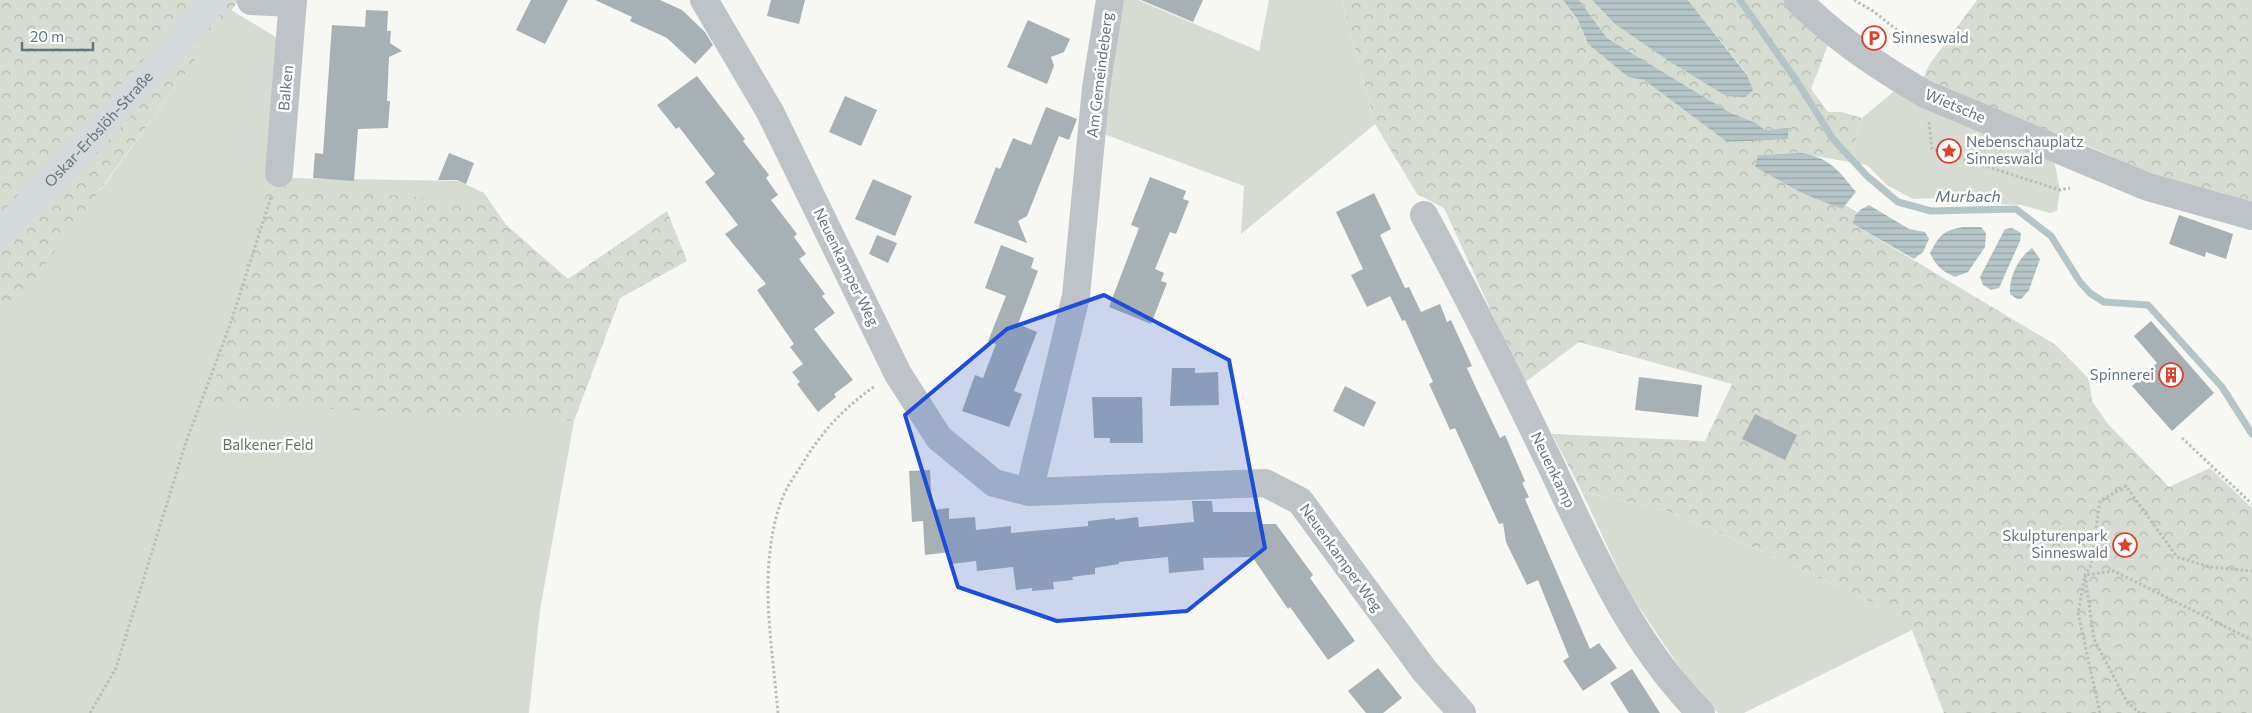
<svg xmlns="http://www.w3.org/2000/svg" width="2252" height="713" viewBox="0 0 2252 713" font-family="Commissioner,sans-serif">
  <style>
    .green { fill: #d7dcd3 }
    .forest { fill: url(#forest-crowns) }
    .water { fill: url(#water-rules) }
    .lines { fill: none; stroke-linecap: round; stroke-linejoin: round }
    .stream { stroke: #b5c5c7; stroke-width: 7 }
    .building { fill: #a7b1b5 }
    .path { stroke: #babdbf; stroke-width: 3; stroke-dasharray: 2.5 2.5; stroke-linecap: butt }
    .minor { stroke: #bdc3c6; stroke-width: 28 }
    .major { stroke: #d4d9db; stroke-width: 28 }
    .marked { fill: #1d4ed8; fill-opacity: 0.2; stroke: #1d4ed8; stroke-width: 4; stroke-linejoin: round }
    .labels { text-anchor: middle; stroke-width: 5; stroke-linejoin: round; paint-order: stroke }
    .poi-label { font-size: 15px; fill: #63767e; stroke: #fff; text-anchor: start }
    .street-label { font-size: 15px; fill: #63767e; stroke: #fff }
    .park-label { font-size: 15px; fill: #687761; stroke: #fff }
    .water-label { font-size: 16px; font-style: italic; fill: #5e7679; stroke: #fff }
  </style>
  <defs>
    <pattern id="forest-crowns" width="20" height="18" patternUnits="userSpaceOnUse" patternTransform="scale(1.25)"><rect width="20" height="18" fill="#d7dcd3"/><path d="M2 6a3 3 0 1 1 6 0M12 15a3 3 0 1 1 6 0" fill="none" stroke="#b2b7b0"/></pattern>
    <pattern id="water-rules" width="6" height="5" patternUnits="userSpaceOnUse" patternTransform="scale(1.25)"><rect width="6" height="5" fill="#b5c5c7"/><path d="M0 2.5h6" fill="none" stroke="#97a5a7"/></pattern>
  </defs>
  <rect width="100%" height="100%" fill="#f7f7f4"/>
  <path class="green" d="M 1123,0 L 1138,0 L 1259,51 L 1269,0 L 1342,0 L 1375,124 L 1241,234 L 1244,186 L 1101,133 Z
    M 231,10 L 276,37 L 288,178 L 459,181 L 484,193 L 531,261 L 559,420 L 574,421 L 540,610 L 529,713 L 0,713 L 0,290 L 103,187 Z
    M 1898,88 L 2053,155 L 2060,190 L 2057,211 L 2050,213 L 2021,205 L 1994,204 L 1971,197 L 1913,199 L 1887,185 L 1857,155 L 1853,148 L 1862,118 Z
    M 1582,492 L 1668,511 L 1744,543 L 1873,603 L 1912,630 L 1744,713 L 1718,713 L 1691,684 L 1628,591 Z"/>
  <path class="forest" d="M 0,0 L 239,0 L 29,287 L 0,318 Z
    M 1342,0 L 1563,0 L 1578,20 L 1588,44 L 1628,77 L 1644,80 L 1727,142 L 1788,139 L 1789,129 L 1765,130 L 1756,123 L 1729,112 L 1607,38 L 1579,0 L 1592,0 L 1615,24 L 1747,74 L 1688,0 L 1785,0 L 1828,45 L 1811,89 L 1828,112 L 1842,112 L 1862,118 L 1853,148 L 1867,165 L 1798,153 L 1758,155 L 1841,209 L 1845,205 L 1857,212 L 1853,219 L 1853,224 L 2056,345 L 2089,379 L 2092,401 L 2108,424 L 2169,487 L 2210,468 L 2252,508 L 2252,713 L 1944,713 L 1912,630 L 1873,603 L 1744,543 L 1668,511 L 1582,492 L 1552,434 L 1705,441 L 1732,384 L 1579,342 L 1524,383 L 1444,208 L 1417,194 L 1375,124 Z
    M 1977,0 L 2252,0 L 2252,205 L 2220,192 L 2167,181 L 2077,141 L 1921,83 L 1929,65 Z
    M 282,186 L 480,202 L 568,279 L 667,211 L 687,261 L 620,298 L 574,421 L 209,403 L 267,190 Z"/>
  <path class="water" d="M 1563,0 L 1579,0 L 1607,38 L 1729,112 L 1756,123 L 1765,130 L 1789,128 L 1788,139 L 1727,142 L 1644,80 L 1628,77 L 1588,44 L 1578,20 Z
    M 1592,0 L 1688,0 L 1747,75 L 1753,90 L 1745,97 L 1726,96 L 1669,61 L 1615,24 Z
    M 1802,153 C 1830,158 1839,171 1856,192 L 1842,209 L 1802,193 L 1755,167 L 1758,155 Z
    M 1869,205 L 1909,229 L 1925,232 L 1929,239 L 1923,252 L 1914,259 L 1853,224 C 1853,213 1860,210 1869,205 Z
    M 1963,227 L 1981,227 L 1986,233 L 1985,247 L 1968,272 L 1955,277 C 1942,271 1936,266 1930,253 C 1940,235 1942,231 1963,227 Z
    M 2012,228 L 2021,233 L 2020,241 L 1999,288 L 1991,290 L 1983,285 L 1980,277 L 2005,229 Z
    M 2032,248 L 2040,259 L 2029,290 L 2021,299 L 2017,299 L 2010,294 C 2009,277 2018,258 2032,248 Z"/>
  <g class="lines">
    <path class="stream" d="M 1740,0 L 1798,83 L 1833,139 L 1867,176 L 1898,202 L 1931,211 L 2016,209 L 2051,236 L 2080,282 L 2090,293 L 2104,302 L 2148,305 L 2222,387 L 2252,434"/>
  </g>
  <path class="building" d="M 531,0 L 568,0 L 545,44 L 516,30 Z
    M 595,0 L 660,0 L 682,10 L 705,32 L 713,45 L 695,64 L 667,38 L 630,21 L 632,17 Z
    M 771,0 L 805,0 L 799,24 L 767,16 Z
    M 1141,0 L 1203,0 L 1193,22 Z
    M 366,10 L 388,11 L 387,31 L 391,31 L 390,43 L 402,51 L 389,57 L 387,101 L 390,101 L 388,128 L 358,129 L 354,181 L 313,178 L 315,153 L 323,154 L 332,25 L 365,27 Z
    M 1028,20 L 1070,39 L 1064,52 L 1051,57 L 1054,66 L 1047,84 L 1007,67 Z
    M 697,76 L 745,139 L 743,141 L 769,175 L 766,178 L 778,195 L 771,200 L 797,234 L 794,237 L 806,254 L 799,259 L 825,294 L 822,296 L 835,313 L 814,329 L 853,380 L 834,394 L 836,397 L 818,412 L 797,384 L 800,382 L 792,372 L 803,364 L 790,347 L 794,344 L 757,290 L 766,284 L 725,234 L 738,225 L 705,182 L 715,174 L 679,127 L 676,129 L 657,105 Z
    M 845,96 L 877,110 L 861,146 L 829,132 Z
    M 1046,107 L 1077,119 L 1069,140 L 1059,136 L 1027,216 L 1018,221 L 1027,243 L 974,223 L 996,167 L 1000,169 L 1013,138 L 1031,145 Z
    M 449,153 L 474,163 L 466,184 L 457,180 L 438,180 Z
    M 1150,177 L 1186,191 L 1183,199 L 1189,201 L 1176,234 L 1170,232 L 1155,269 L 1164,273 L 1161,281 L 1167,283 L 1151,324 L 1109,307 L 1139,228 L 1131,225 Z
    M 873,179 L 912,196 L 895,236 L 855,219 Z
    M 1374,193 L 1391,229 L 1380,235 L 1405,288 L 1409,287 L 1421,312 L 1440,304 L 1447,322 L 1451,320 L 1472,366 L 1467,368 L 1477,390 L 1500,438 L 1505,435 L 1525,481 L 1522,483 L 1529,497 L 1525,499 L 1590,649 L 1599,643 L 1617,668 L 1583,691 L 1563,661 L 1569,657 L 1538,580 L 1527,585 L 1506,542 L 1503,523 L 1499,524 L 1455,428 L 1450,430 L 1447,423 L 1429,384 L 1433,382 L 1405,320 L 1402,321 L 1390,296 L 1401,291 L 1367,307 L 1351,275 L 1363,269 L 1336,212 Z
    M 2179,215 L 2233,234 L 2226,259 L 2206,252 L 2205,257 L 2169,244 Z
    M 877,235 L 897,243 L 888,263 L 869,254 Z
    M 1001,245 L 1034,258 L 1031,268 L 1038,271 L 1018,324 L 1037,332 L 1014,391 L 1022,394 L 1009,427 L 962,411 L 975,375 L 983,378 L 996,344 L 988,341 L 1006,296 L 985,288 Z
    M 2151,321 L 2214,393 L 2172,431 L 2132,386 L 2157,363 L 2134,336 Z
    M 1172,368 L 1195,368 L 1195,373 L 1218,372 L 1219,405 L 1170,406 Z
    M 1639,377 L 1702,385 L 1698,417 L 1635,410 Z
    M 1345,386 L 1376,402 L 1364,427 L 1333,411 Z
    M 1092,397 L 1142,397 L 1143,443 L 1110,443 L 1110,438 L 1094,438 Z
    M 1755,414 L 1797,435 L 1785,460 L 1742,439 Z
    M 930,470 L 932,510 L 949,508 L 949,519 L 975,517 L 976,530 L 1011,526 L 1011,533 L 1088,526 L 1088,521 L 1115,518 L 1115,520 L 1138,517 L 1139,527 L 1194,522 L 1192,501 L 1212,501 L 1213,512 L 1258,512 L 1258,524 L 1276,524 L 1313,575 L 1310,578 L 1355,641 L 1328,660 L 1290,607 L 1288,609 L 1253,558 L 1249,557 L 1203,558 L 1204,570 L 1169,573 L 1168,557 L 1119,562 L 1119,564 L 1095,568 L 1095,574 L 1072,577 L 1073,580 L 1053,582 L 1054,589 L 1032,591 L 1032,588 L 1016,590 L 1013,567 L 977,571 L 976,561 L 951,564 L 950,552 L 925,555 L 923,521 L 912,522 L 909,471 Z
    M 1378,668 L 1402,698 L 1383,713 L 1366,713 L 1348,691 Z
    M 1632,669 L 1660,713 L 1629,713 L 1610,683 Z"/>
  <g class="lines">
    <path class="path" d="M 1854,0 L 1873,11 L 1902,34 L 1896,45
      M 1929,122 L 1932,149 L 2060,190 L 2070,188
      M 2182,438 L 2252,504
      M 90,713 L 116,668 L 186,442 L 230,325 L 271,197
      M 778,713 C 772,643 757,566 782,499 C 787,486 796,474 803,463 C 821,432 846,406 875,386
      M 2100,713 L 2078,613 L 2085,575 L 2091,565 L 2100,501 L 2126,486 L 2177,557 L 2210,567 L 2252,571
      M 2140,713 L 2127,702 L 2094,639 L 2085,575 L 2114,571 L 2252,640"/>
    <path class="minor" d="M 704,0 L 770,112 L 898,374 L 939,438 L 994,483 L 1029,492 L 1265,483 L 1300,501 L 1424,670 L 1462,713
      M 1798,0 C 1834,37 1880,68 1925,94 L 2148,187 L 2252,216
      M 251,1 L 293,3
      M 279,173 L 293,0
      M 1424,215 C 1467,294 1507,374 1546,455 C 1589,545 1629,641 1701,713
      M 1029,492 L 1076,296 L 1096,88 L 1110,0"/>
    <path class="major" id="s1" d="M 0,234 C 74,158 146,81 214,0"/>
  </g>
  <path class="marked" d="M 1104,295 L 1229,360 L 1265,548 L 1187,611 L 1057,621 L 958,587 L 905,415 L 1007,329 Z"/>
  <defs>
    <g id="parking-ring" transform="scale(1.25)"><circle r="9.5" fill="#fff" stroke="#df3f2c" stroke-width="1.5"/><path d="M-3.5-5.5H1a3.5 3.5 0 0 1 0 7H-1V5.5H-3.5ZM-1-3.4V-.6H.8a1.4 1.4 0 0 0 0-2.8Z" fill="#df3f2c"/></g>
    <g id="sight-ring" transform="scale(1.25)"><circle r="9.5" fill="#fff" stroke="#df3f2c" stroke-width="1.5"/><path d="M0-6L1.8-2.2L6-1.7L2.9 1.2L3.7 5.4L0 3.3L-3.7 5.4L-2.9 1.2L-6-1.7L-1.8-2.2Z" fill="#df3f2c"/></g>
    <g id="building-ring" transform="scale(1.25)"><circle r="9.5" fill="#fff" stroke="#df3f2c" stroke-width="1.5"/><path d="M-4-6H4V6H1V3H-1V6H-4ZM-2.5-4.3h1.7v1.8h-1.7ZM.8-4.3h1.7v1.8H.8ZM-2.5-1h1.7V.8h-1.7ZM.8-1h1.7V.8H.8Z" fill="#df3f2c"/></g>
  </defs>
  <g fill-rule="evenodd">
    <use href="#parking-ring" x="1874" y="38"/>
    <use href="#sight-ring" x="1949" y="151"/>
    <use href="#building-ring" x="2171" y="375"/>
    <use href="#sight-ring" x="2125" y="545"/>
  </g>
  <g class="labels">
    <g class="poi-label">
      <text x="1892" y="43">Sinneswald</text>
      <text x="1966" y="147">Nebenschauplatz<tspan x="1966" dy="17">Sinneswald</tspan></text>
      <text x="2154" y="380" text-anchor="end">Spinnerei</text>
      <text x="2108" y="541" text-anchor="end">Skulpturenpark<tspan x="2108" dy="17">Sinneswald</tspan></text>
    </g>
    <g class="street-label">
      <text transform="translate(1100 75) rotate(-83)" y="5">Am Gemeindeberg</text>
      <text transform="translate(286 88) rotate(-85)" y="5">Balken</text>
      <text transform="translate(1955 106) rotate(23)" y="5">Wietsche</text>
      <text dy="5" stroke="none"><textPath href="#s1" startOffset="144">Oskar-Erbslöh-Straße</textPath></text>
      <text transform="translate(846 267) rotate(64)" y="5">Neuenkamper Weg</text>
      <text transform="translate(1553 470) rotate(64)" y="5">Neuenkamp</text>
      <text transform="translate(1341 558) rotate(54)" y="5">Neuenkamper Weg</text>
    </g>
    <g class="park-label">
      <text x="268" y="450">Balkener Feld</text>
    </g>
    <g class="water-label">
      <text x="1968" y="202">Murbach</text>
    </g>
  </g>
  <path d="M22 42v8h71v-8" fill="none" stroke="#63767e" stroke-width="2.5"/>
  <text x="30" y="42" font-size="15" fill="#63767e" stroke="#ffffff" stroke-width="4" paint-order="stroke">20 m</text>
</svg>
